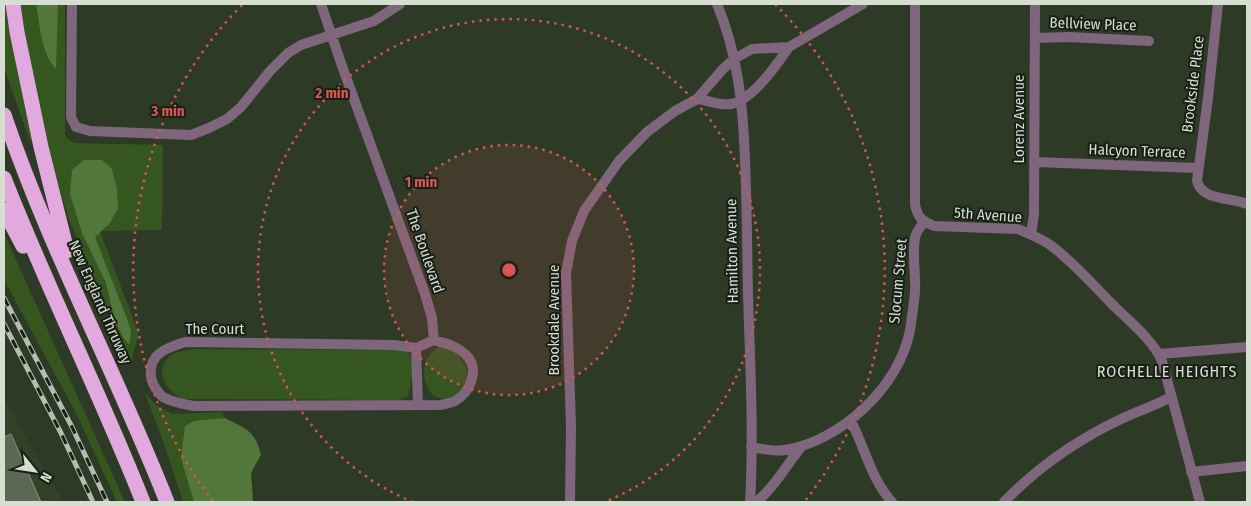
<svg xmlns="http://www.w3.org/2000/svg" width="1251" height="506" viewBox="0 0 1251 506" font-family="'Fira Sans Condensed',sans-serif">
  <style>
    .built { fill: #314228 }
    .green { fill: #35561f }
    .forest { fill: #52773c }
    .building { fill: #5b6954; stroke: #83927b }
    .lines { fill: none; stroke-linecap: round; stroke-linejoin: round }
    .minor { stroke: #7e677c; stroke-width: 10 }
    .tertiary { stroke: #7e677c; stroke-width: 10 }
    .motorway { stroke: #e1a9dd; stroke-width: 15 }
    .rail-casing { stroke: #b4bdaf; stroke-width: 5 }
    .rail { stroke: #191f16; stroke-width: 3; stroke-dasharray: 9; stroke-linecap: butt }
    .ring { fill: none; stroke: #d65652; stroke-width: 2.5; stroke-dasharray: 2.5 5 }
    .labels { text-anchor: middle; stroke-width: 4; stroke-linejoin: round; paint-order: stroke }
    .street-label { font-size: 15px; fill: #d6ded1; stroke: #191f16 }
    .neighbourhood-label { font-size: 16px; letter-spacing: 1px; fill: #d6ded1; stroke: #191f16 }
    .centre { fill: #d65652; stroke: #191f16; stroke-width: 2.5 }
    .ring-label { font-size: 15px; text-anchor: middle; font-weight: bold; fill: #d65652; stroke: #191f16; stroke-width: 4; stroke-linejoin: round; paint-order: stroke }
  </style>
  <rect width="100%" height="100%" fill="#2d3a26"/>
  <path class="built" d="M 4,399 L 64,502 L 4,502 Z"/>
  <path class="green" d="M 4,4 L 6,4 L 7,19 L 34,139 L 30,141 L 4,68 Z
    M 21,4 L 65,4 L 65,135 L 69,140 L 75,143 L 163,145 L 162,230 L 100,231 L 138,332 C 138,343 132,351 132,362 L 104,302 L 68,217 L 48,150 L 27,53 Z
    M 4,233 L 125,502 L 117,502 L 77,415 L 4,280 Z
    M 440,346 C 449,348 456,352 462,360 C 485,391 429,421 424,375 C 423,362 430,352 440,346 Z
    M 192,349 L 400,350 C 404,351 408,352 411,356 C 414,362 412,391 407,397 C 406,397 401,400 399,400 L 183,399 C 168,392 154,375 167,359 C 173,351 184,351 192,349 Z
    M 145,393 L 156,405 L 172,414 L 222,412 L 225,418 L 232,502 L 183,502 L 165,447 Z"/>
  <path class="forest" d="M 36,4 L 58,4 L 56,69 C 41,54 40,24 36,4 Z
    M 84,160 L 102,160 L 112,169 L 117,190 L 118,208 L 110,223 L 95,237 L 129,324 L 131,333 L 129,345 L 123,337 L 115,321 L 106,283 L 82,233 L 70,194 L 72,170 Z
    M 225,418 C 246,429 255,430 261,455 L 251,473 L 253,501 L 194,502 L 181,458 L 185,426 L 194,421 Z"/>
  <path class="building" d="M 11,434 L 41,502 L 4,502 L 4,437 Z"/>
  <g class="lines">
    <path class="minor" d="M 72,4 L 71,117 L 76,127 L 90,131 L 191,135 L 209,128 L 227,119 L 241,107 L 270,71 L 288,53 L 301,45 L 374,21 L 400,4
      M 321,4 L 342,66 L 425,294 L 432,318 L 434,340
      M 717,4 C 738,54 743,106 745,160 C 747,204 747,249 748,293 C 750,363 754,433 750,502
      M 1218,4 L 1208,98 L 1197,181 C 1202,201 1231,197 1247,204
      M 1036,38 L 1069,37 L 1149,41
      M 697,99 C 708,100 720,106 731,104 C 753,100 777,64 789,47
      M 1035,162 L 1197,168
      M 1031,234 L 1034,215 L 1035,4
      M 434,340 C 445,343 457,346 466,355 C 480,368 471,392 455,401 C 451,403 445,404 440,405 L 193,406 C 184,404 171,402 163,397 C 158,393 152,384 151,377 C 148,354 166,348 185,342 L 394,345 L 416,348 Z
      M 416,348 L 418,405
      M 1159,354 L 1247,347
      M 851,421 C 865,448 871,479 892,502
      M 751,447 C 762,449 774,452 785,450 C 841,441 900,386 910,330 C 912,317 914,304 915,292 C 916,275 912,254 915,238 C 916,232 920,227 924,222
      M 1191,472 L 1247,466
      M 570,502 L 571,426 L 566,273 L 572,241 L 584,211 L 619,161 L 647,132 L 675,111 L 697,99 L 722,70 L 734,59 L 752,49 L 789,47 L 863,4
      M 756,502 C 775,487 787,464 802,446
      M 1004,502 C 1038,467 1075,441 1119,420 C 1136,412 1154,406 1171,397"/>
    <path class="tertiary" d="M 915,4 L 915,204 C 917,217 922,221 934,226 L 1018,229 C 1030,234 1043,239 1053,247 C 1075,264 1094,286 1114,306 C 1131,323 1152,339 1162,361 L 1200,502"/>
    <path class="motorway" d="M 13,4 L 17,32 L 41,147 L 67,251
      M 4,115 C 49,248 116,372 167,502
      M 4,178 C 47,288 100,393 143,502
      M 4,210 L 23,246"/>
    <g class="rail-casing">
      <path id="rail" d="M 4,298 L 72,427 L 107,502
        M 4,324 L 61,433 L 93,502"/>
    </g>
    <use href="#rail" class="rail"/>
  </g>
  <circle cx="509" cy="270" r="125" fill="#d65652" fill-opacity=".12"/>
  <g class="ring">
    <circle cx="509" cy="270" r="125"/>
    <path d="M413 502A251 251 0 1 1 605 502"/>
    <path d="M213 501A376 376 0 0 1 243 4M775 4A376 376 0 0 1 805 501"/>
  </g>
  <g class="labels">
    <g class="street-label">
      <text transform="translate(1093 24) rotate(2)" y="5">Bellview Place</text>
      <text transform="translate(1193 84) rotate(-83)" y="5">Brookside Place</text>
      <text transform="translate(1019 119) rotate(-90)" y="5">Lorenz Avenue</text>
      <text transform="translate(1137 151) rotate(2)" y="5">Halcyon Terrace</text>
      <text transform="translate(988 215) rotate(4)" y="5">5th Avenue</text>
      <text transform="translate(425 251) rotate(71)" y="5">The Boulevard</text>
      <text transform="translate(732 251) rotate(-91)" y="5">Hamilton Avenue</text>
      <text transform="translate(898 281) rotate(-85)" y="5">Slocum Street</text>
      <text transform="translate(100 302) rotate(66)" y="5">New England Thruway</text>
      <text transform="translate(554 320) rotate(-90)" y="5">Brookdale Avenue</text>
      <text x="215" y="334">The Court</text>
    </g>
    <g class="neighbourhood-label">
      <text x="1167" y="377">ROCHELLE HEIGHTS</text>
    </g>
  </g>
  <circle cx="509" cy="270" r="8" class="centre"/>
  <g class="ring-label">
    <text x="332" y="98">2 min</text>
    <text x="168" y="116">3 min</text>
    <text x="421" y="187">1 min</text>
  </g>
  <rect width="1251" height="506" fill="none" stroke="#d6ded1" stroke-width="10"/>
  <g transform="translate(35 471) rotate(120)" stroke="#191f16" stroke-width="4" paint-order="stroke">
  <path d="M0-4L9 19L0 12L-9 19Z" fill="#d6ded1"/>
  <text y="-8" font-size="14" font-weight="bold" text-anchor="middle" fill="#d6ded1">N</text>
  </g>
</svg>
